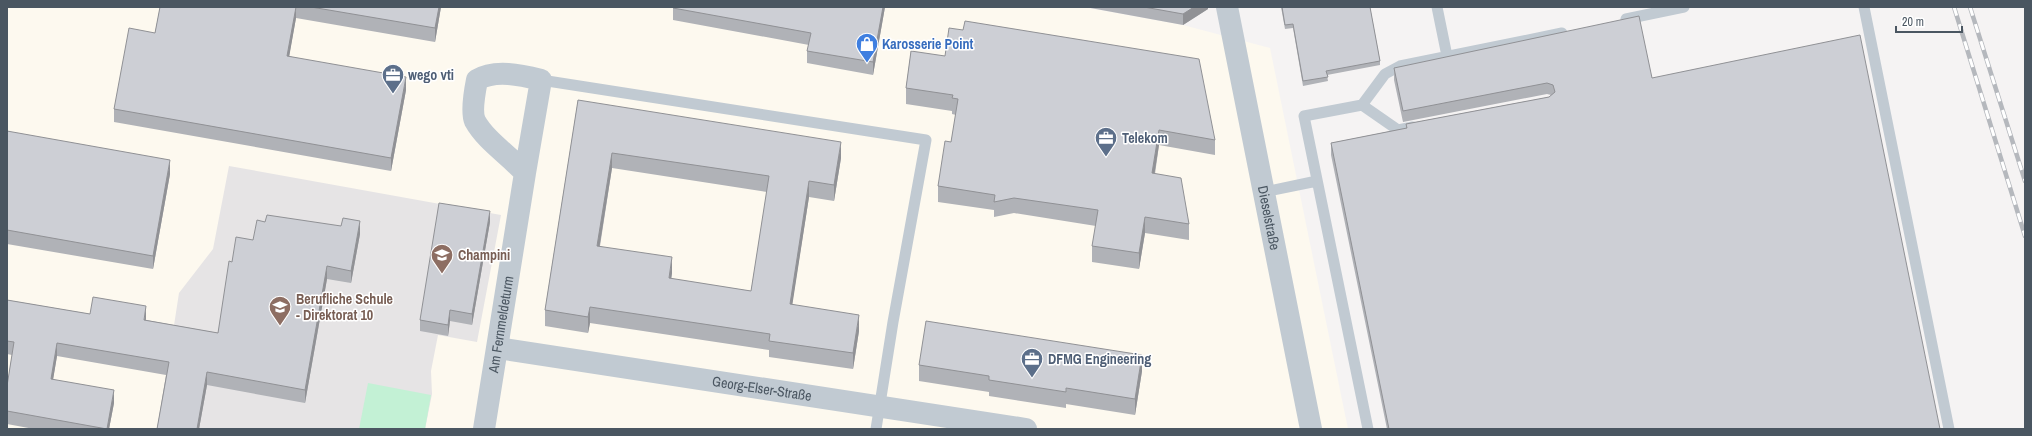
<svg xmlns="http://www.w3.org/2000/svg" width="2032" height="436" viewBox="0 0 2032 436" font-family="'Archivo Narrow',sans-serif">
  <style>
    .commercial { fill: #fdf9ef }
    .education { fill: #e6e4e5 }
    .green { fill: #c3f1d5 }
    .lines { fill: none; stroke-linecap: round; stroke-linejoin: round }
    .service { stroke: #c1cad2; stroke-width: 11 }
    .minor { stroke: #c1cad2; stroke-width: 22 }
    .rail-casing { stroke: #b5b8bd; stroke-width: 4.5 }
    .rail { stroke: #fff; stroke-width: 3; stroke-dasharray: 9; stroke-linecap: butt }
    .wall { fill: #b0b2b7; fill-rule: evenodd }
    .shaded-wall { fill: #909195 }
    .building { fill: #cdcfd5; stroke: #909195; fill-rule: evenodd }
    .labels { text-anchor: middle; stroke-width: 3; stroke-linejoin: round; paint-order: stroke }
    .shop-label { font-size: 14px; font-weight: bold; fill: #366cbe; stroke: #fff; text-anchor: start }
    .service-label { font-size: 14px; font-weight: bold; fill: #4e5e75; stroke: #fff; text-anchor: start }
    .street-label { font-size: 14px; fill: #4a5661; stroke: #fff }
    .education-label { font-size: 14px; font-weight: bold; fill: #785e54; stroke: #fff; text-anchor: start }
  </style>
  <rect width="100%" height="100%" fill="#f5f3f3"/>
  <path class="commercial" d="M 7,7 L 1083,7 L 1183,25 L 1270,48 L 1348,429 L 7,429 Z"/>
  <path class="education" d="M 229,166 L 501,215 L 477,342 L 438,335 L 431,371 L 432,394 L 425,429 L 158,429 L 179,293 L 213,249 Z"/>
  <path class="green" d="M 368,383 L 431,395 L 425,429 L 359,429 Z"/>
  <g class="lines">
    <path class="service" d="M 1437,7 L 1447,56
      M 1864,7 L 1949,429
      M 1626,19 L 1684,7
      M 541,80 L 926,140 L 893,322 L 876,429
      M 1362,105 L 1398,130 L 1413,127
      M 1264,192 L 1317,181
      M 1368,429 L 1304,116 L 1362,105 L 1385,74 L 1400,66 L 1562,33"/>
    <g class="minor">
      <path id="s1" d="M 1227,7 L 1311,429"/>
      <path id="s2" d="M 498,348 L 1026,429"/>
      <path id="s3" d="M 484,429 L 525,173 C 510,156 486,141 475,121 C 471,112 475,90 477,80 C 495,69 521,75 541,80 L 525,173"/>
    </g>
    <g class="rail-casing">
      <path id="rail" d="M 1954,7 L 2025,236
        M 1970,7 L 2025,181"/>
    </g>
    <use href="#rail" class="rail"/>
  </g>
  <path class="wall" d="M 160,7 L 441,7 L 435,42 L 296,18 L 289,56 L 406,90 L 391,171 L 114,122 L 114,109 L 155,33 Z
    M 673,7 L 885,7 L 873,75 L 807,63 L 807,51 L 809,45 L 673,20 Z
    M 1085,7 L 1208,7 L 1208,9 L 1183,25 Z
    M 1281,7 L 1370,7 L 1380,61 L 1380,65 L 1327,75 L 1328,81 L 1303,86 L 1293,28 L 1285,29 Z
    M 911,51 L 1215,140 L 1215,155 L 1159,145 L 1155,174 L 1189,224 L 1189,240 L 1145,233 L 1139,269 L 1092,262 L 1092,246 L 1096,226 L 1014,213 L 994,217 L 994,210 L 938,202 L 938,186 L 951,142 L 956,115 L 952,114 L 952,111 L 906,104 L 906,88 Z
    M 1394,68 L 1652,78 L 1940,429 L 1387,429 L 1331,155 L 1331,143 L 1406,128 L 1406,124 L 1549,97 L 1551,95 L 1547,94 L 1403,122 L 1394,80 Z
    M 578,100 L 841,158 L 834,201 L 809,197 L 792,304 L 859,331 L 853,369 L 769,357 L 769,350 L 590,323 L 588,333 L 545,326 L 545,310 ZM 612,168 L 767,192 L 751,291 L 671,279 L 672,273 L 600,246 Z
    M 7,131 L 170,174 L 153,269 L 7,244 Z
    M 265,222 L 360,234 L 351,283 L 327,279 L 305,403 L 207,385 L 199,429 L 157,429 L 166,375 L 57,356 L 53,379 L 114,403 L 109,429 L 34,429 L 7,424 L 7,386 L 12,355 L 7,354 L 7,300 L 90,314 L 146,320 L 218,333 L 232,262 L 253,240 Z
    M 490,222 L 472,325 L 450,321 L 448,336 L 420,331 L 420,320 Z
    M 919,365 L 1142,371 L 1135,415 L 1066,404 L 1066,408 L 989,396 L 989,392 L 919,381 Z"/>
  <path class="shaded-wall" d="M 296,7 L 296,18 L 287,69 L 287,56 Z
    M 439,7 L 441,7 L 435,42 L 435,28 Z
    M 883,7 L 885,7 L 873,75 L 873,62 Z
    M 1194,7 L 1208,7 L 1208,9 L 1183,25 L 1183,14 Z
    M 406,77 L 406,90 L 391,171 L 391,158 Z
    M 1159,130 L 1159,145 L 1152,189 L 1152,173 Z
    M 841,142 L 841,158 L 834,201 L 834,185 Z
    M 612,153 L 612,168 L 597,262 L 597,246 Z
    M 170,160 L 170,174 L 153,269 L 153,256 Z
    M 809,181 L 809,197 L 790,320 L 790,304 Z
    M 490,211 L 490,222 L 472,325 L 472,314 Z
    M 1145,217 L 1145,233 L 1139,269 L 1139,253 Z
    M 360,221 L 360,234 L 351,283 L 351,271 Z
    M 672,257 L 672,273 L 669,294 L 669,278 Z
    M 327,266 L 327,279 L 305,403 L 305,390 Z
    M 146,306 L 146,319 L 144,332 L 144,320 Z
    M 590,307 L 590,323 L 588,333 L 588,317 Z
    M 450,310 L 450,321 L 448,336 L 448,325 Z
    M 859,315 L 859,331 L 853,369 L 853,353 Z
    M 57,343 L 57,356 L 51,392 L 51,379 Z
    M 1142,355 L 1142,371 L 1135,415 L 1135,399 Z
    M 207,372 L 207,385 L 199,429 L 197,429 Z
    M 114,390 L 114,403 L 109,429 L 107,429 Z"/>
  <path class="building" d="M 160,7 L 296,7 L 287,56 L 406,77 L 391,158 L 114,109 L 129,28 L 155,33 Z
    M 311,7 L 439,7 L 435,28 Z
    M 673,7 L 883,7 L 873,62 L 807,51 L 811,33 L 673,8 Z
    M 1144,7 L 1194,7 L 1183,14 Z
    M 1282,7 L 1370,7 L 1380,61 L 1326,71 L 1328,77 L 1303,81 L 1293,24 L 1285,25 Z
    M 1639,16 L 1652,78 L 1860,35 L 1940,429 L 1389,429 L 1331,143 L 1407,128 L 1406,124 L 1549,97 L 1555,92 L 1553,85 L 1547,83 L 1403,111 L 1394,68 Z
    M 965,21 L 1199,59 L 1215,140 L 1159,130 L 1152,173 L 1181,178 L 1189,224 L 1145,217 L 1139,253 L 1092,246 L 1098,210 L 1014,198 L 994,202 L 995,195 L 938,186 L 945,141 L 951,142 L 958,99 L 952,98 L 953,95 L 906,88 L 911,51 L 945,56 L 949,28 L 963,30 Z
    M 578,100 L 841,142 L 834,185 L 809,181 L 790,304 L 859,315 L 853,353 L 769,341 L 770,334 L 590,307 L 588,317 L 545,310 ZM 612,153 L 769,176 L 751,291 L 669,278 L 672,257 L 597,246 Z
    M 7,131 L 170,160 L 153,256 L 7,230 Z
    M 439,203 L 490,211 L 472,314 L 450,310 L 448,325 L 420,320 Z
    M 267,215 L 341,226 L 343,218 L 360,221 L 351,271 L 327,266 L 305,390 L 207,372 L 197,429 L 157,429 L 169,362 L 57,343 L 51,379 L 114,390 L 107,429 L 7,411 L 7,386 L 14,342 L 7,341 L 7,300 L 90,314 L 93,297 L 146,306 L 144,320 L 218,333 L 229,261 L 232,262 L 236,237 L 253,240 L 257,220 L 265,222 Z
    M 926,321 L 1142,355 L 1135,399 L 1066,388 L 1066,392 L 989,380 L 989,376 L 919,365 Z"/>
  <defs>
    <g id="shop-pin" transform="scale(1.15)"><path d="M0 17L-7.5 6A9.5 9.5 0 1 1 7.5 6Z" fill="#3f7fe0" stroke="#fff"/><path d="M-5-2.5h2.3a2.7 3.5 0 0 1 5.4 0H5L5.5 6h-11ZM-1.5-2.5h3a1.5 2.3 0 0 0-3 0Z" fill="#fff"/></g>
    <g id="office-pin" transform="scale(1.15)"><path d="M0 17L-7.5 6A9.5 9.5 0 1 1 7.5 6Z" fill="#5c6f8a" stroke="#fff"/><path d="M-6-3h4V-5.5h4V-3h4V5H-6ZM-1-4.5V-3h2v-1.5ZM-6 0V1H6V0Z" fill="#fff"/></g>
    <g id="school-pin" transform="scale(1.15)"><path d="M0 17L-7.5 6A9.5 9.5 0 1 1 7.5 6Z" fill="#8d6e63" stroke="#fff"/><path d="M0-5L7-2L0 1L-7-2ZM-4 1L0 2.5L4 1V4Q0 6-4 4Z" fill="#fff"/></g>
    <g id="university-pin" transform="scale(1.15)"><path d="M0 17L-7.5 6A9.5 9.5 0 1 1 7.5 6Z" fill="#8d6e63" stroke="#fff"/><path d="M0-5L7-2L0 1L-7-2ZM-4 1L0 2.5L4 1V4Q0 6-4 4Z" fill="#fff"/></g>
  </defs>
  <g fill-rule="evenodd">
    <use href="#shop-pin" x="867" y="44"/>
    <use href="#office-pin" x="393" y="75"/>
    <use href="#office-pin" x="1106" y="138"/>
    <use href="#school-pin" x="442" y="255"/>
    <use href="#university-pin" x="280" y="307"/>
    <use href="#office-pin" x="1032" y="359"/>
  </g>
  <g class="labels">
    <g class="shop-label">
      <text x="882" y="49">Karosserie Point</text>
    </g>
    <g class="service-label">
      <text x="408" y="80">wego vti</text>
      <text x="1122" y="143">Telekom</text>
      <text x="1048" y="364">DFMG Engineering</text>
    </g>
    <g class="street-label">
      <text dy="5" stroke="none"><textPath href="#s1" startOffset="215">Dieselstraße</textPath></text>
      <text dy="5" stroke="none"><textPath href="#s3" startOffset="106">Am Fernmeldeturm</textPath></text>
      <text dy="5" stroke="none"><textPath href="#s2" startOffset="267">Georg-Elser-Straße</textPath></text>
    </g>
    <g class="education-label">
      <text x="458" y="260">Champini</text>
      <text x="296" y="304">Berufliche Schule<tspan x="296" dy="16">- Direktorat 10</tspan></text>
    </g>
  </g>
  <rect width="2032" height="436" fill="none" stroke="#4a5661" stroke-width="16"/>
  <path d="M1896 26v6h66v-6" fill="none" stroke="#4a5661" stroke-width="2"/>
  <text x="1902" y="26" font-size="12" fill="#4a5661" stroke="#ffffff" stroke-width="3" paint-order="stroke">20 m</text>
</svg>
